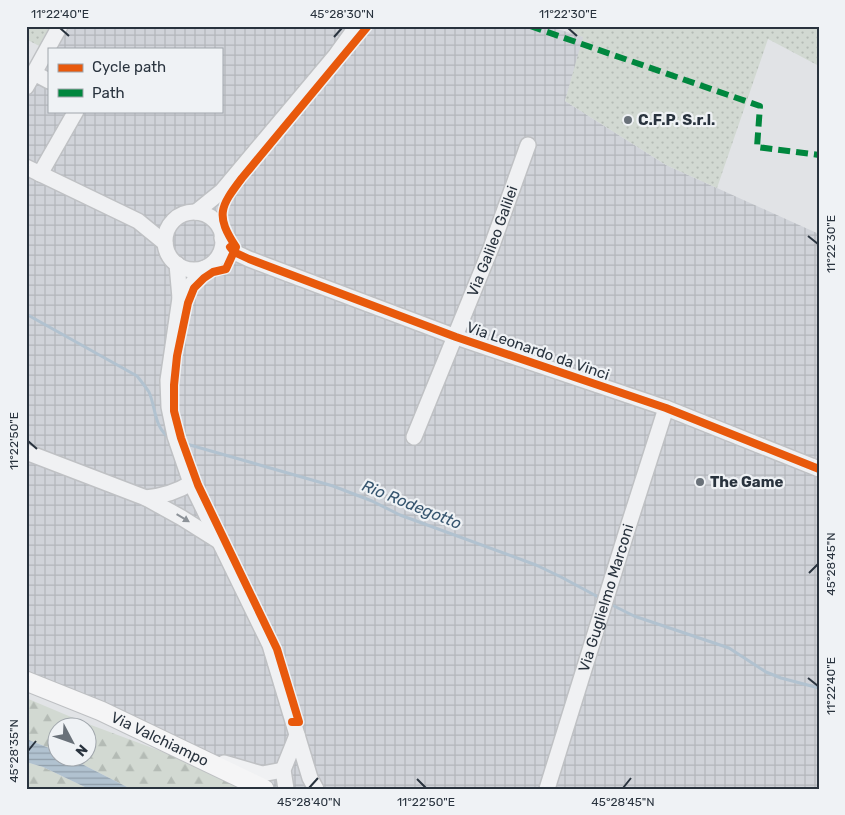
<svg xmlns="http://www.w3.org/2000/svg" width="845" height="815" viewBox="0 0 845 815" font-family="Rubik,sans-serif">
  <style>
    .industrial { fill: url(#industrial-grid); fill-rule: evenodd }
    .grass { fill: url(#grass-dots) }
    .forest { fill: url(#forest-firs) }
    .water { fill: url(#water-rules) }
    .lines { fill: none; stroke-linecap: round; stroke-linejoin: round }
    .stream { stroke: #b1c2d0; stroke-width: 3 }
    .minor-casing { stroke: #bfc1c4; stroke-width: 18 }
    .major-casing { stroke: #bec0c3; stroke-width: 21 }
    .minor { stroke: #f0f1f3; stroke-width: 15 }
    .major { stroke: #f5f5f6; stroke-width: 19 }
    .quiet { stroke: #00873e; stroke-width: 6; stroke-dasharray: 12 6; stroke-linecap: butt }
    .cycleway-casing { stroke: #eff2f5; stroke-width: 11 }
    .cycleway { stroke: #e8590c; stroke-width: 8 }
    .oneway { fill: #8c9298 }
    .ticks { fill: none; stroke: #29333e; stroke-width: 2 }
    .poi-dot { fill: #697179; stroke: #eff2f5; stroke-width: 2 }
    .labels { text-anchor: middle; stroke-width: 4.5; stroke-linejoin: round; paint-order: stroke }
    .poi-label { font-size: 15px; font-weight: bold; fill: #29333e; stroke: #eff2f5; text-anchor: start }
    .street-label { font-size: 15px; fill: #29333e; stroke: #eff2f5 }
    .water-label { font-size: 16px; font-style: italic; fill: #36556f; stroke: #eff2f5 }
    .neatline { fill: none; stroke: #29333e; stroke-width: 2 }
    .ticks-label { font-size: 12px; text-anchor: middle; fill: #29333e }
  </style>
  <defs>
    <pattern id="industrial-grid" width="8" height="8" patternUnits="userSpaceOnUse" patternTransform="scale(1.25)"><rect width="8" height="8" fill="#d0d3d9"/><path d="M0 4h8M4 0v8" fill="none" stroke="#b3b6bb"/></pattern>
    <pattern id="grass-dots" width="8" height="8" patternUnits="userSpaceOnUse" patternTransform="scale(1.25)"><rect width="8" height="8" fill="#d2d9d2"/><path d="M2 2h.1M6 6h.1" fill="none" stroke="#b4bbb5" stroke-width="1.8" stroke-linecap="round"/></pattern>
    <pattern id="forest-firs" width="22" height="20" patternUnits="userSpaceOnUse" patternTransform="scale(1.25)"><rect width="22" height="20" fill="#d2d9d2"/><path d="M5 1l3.5 6h-7zM16 11l3.5 6h-7z" fill="#b4bbb5"/></pattern>
    <pattern id="water-rules" width="6" height="5" patternUnits="userSpaceOnUse" patternTransform="scale(1.25)"><rect width="6" height="5" fill="#b1c2d0"/><path d="M0 2.5h6" fill="none" stroke="#909eaa"/></pattern>
  </defs>
  <rect width="100%" height="100%" fill="#e1e3e6"/>
  <path class="industrial" d="M 55,26 L 547,26 L 584,37 L 565,101 L 666,165 L 819,234 L 819,789 L 262,789 L 26,678 L 26,77 ZM 49,49 L 221,49 L 221,111 L 49,111 Z"/>
  <path class="grass" d="M 26,26 L 55,26 L 43,48 L 26,39 Z
    M 574,26 L 814,26 L 819,29 L 819,66 L 768,39 L 717,188 L 666,165 L 565,101 L 583,37 L 570,33 Z"/>
  <path class="forest" d="M 26,698 L 83,722 L 262,789 L 131,789 L 70,758 L 88,758 L 88,728 L 58,728 L 57,751 L 26,739 Z
    M 26,762 L 43,767 L 89,789 L 26,789 Z"/>
  <path class="water" d="M 26,739 L 57,751 L 58,758 L 70,758 L 131,789 L 89,789 L 43,767 L 26,762 Z"/>
  <g class="lines">
    <path class="stream" d="M 26,314 L 137,376 C 141,381 145,386 149,392 C 156,408 154,428 170,438
      M 183,443 L 333,486 L 372,501 L 400,515 L 536,565 L 561,577 L 602,599
      M 610,604 L 634,616 L 729,648 L 766,672 L 781,678 L 819,688"/>
    <g class="minor-casing">
      <g id="minor">
        <path d="M 34,73 L 60,26"/>
        <path d="M 26,87 L 34,73 L 49,81"/>
        <path d="M 26,167 L 138,221 L 165,243"/>
        <path d="M 40,174 L 76,111"/>
        <path d="M 196,212 L 222,191 L 336,55 L 357,26"/>
        <circle cx="194" cy="241" r="29"/>
        <path d="M 222,238 L 234,252 L 249,259 L 456,337 L 666,408 L 819,469"/>
        <path d="M 177,264 L 180,298 L 168,380 L 169,407 L 175,436 L 191,483 L 270,645 L 310,778 L 316,789"/>
        <path d="M 180,298 L 205,268"/>
        <path id="s1" d="M 414,437 L 491,248 L 528,145"/>
        <path d="M 26,452 L 146,498 L 182,518 L 217,540"/>
        <path d="M 146,498 C 163,496 177,492 191,483"/>
        <path d="M 224,763 L 262,774 L 283,770"/>
        <path d="M 286,789 L 283,770 L 297,735"/>
        <path id="s2" d="M 547,789 L 629,524 L 666,408"/>
      </g>
    </g>
    <g class="major-casing">
      <g id="major">
        <path id="s3" d="M 26,681 L 101,711 L 264,789"/>
      </g>
    </g>
    <use href="#minor" class="minor"/>
    <use href="#major" class="major"/>
    <path class="quiet" d="M 530,26 L 760,106 L 757,147 L 819,155"/>
    <g class="cycleway-casing">
      <path id="cycleway" d="M 230,247 L 234,252 L 249,259 L 456,337 L 666,408 L 819,469
        M 292,722 L 299,722 L 277,649 L 198,485 L 181,438 L 174,411 L 174,385 L 177,356 L 188,303 L 194,288 L 204,278 L 213,272 L 226,269 L 236,247 C 215,215 220,207 242,178 L 368,26"/>
    </g>
    <use href="#cycleway" class="cycleway"/>
  </g>
  <defs><path id="oneway-solid" d="M-6-.8H1V-3.2L6.5 0L1 3.2V.8H-6Z" transform="scale(1.25)"/></defs>
  <use class="oneway" href="#oneway-solid" transform="translate(183 518) rotate(31)"/>
  <path class="ticks" d="M 60,28 L 69,36M 568,28 L 577,36M 334,37 L 342,28M 808,236 L 818,244M 28,441 L 37,449M 809,573 L 818,564M 808,678 L 818,686M 28,751 L 36,741M 417,779 L 426,788M 309,788 L 318,778M 623,788 L 631,778"/>
  <g class="poi-dot">
    <circle cx="628" cy="120" r="5"/>
    <circle cx="700" cy="482" r="5"/>
  </g>
  <g class="labels">
    <g class="poi-label">
      <text x="638" y="125">C.F.P. S.r.l.</text>
      <text x="710" y="487">The Game</text>
    </g>
    <g class="street-label">
      <text dy="5" stroke="none"><textPath href="#s1" startOffset="211">Via Galileo Galilei</textPath></text>
      <text transform="translate(538 351) rotate(19)" y="5">Via Leonardo da Vinci</text>
      <text dy="5" stroke="none"><textPath href="#s2" startOffset="200">Via Guglielmo Marconi</textPath></text>
      <text dy="5" stroke="none"><textPath href="#s3" startOffset="146">Via Valchiampo</textPath></text>
    </g>
    <g class="water-label">
      <text transform="translate(412 504) rotate(22)" y="6">Rio Rodegotto</text>
    </g>
  </g>
  <rect width="845" height="815" fill="none" stroke="#eff2f5" stroke-width="55"/>
  <rect x="48" y="48" width="175" height="65" fill="#eff2f5" stroke="#a0a6ac"/>
  <rect x="58" y="64" width="25" height="8" fill="#e8590c" stroke="#a0a6ac"/>
  <text x="92" y="72" font-size="15" fill="#29333e">Cycle path</text>
  <rect x="58" y="89" width="25" height="8" fill="#00873e" stroke="#a0a6ac"/>
  <text x="92" y="98" font-size="15" fill="#29333e">Path</text>
  <g transform="translate(72 742) rotate(131)"><circle r="24" fill="#eff2f5" stroke="#a0a6ac"/>
  <path d="M0-4L9 19L0 12L-9 19Z" fill="#697179"/>
  <text y="-8" font-size="14" font-weight="bold" text-anchor="middle" fill="#29333e">N</text>
  </g>
  <rect x="28" y="28" width="790" height="760" class="neatline"/>
  <g class="ticks-label">
    <text x="60" y="18">11°22'40"E</text>
    <text x="342" y="18">45°28'30"N</text>
    <text x="568" y="18">11°22'30"E</text>
    <text transform="translate(831 244) rotate(-90)" y="4">11°22'30"E</text>
    <text transform="translate(14 441) rotate(-90)" y="4">11°22'50"E</text>
    <text transform="translate(831 564) rotate(-90)" y="4">45°28'45"N</text>
    <text transform="translate(831 686) rotate(-90)" y="4">11°22'40"E</text>
    <text transform="translate(14 751) rotate(-90)" y="4">45°28'35"N</text>
    <text x="309" y="806">45°28'40"N</text>
    <text x="426" y="806">11°22'50"E</text>
    <text x="623" y="806">45°28'45"N</text>
  </g>
</svg>
